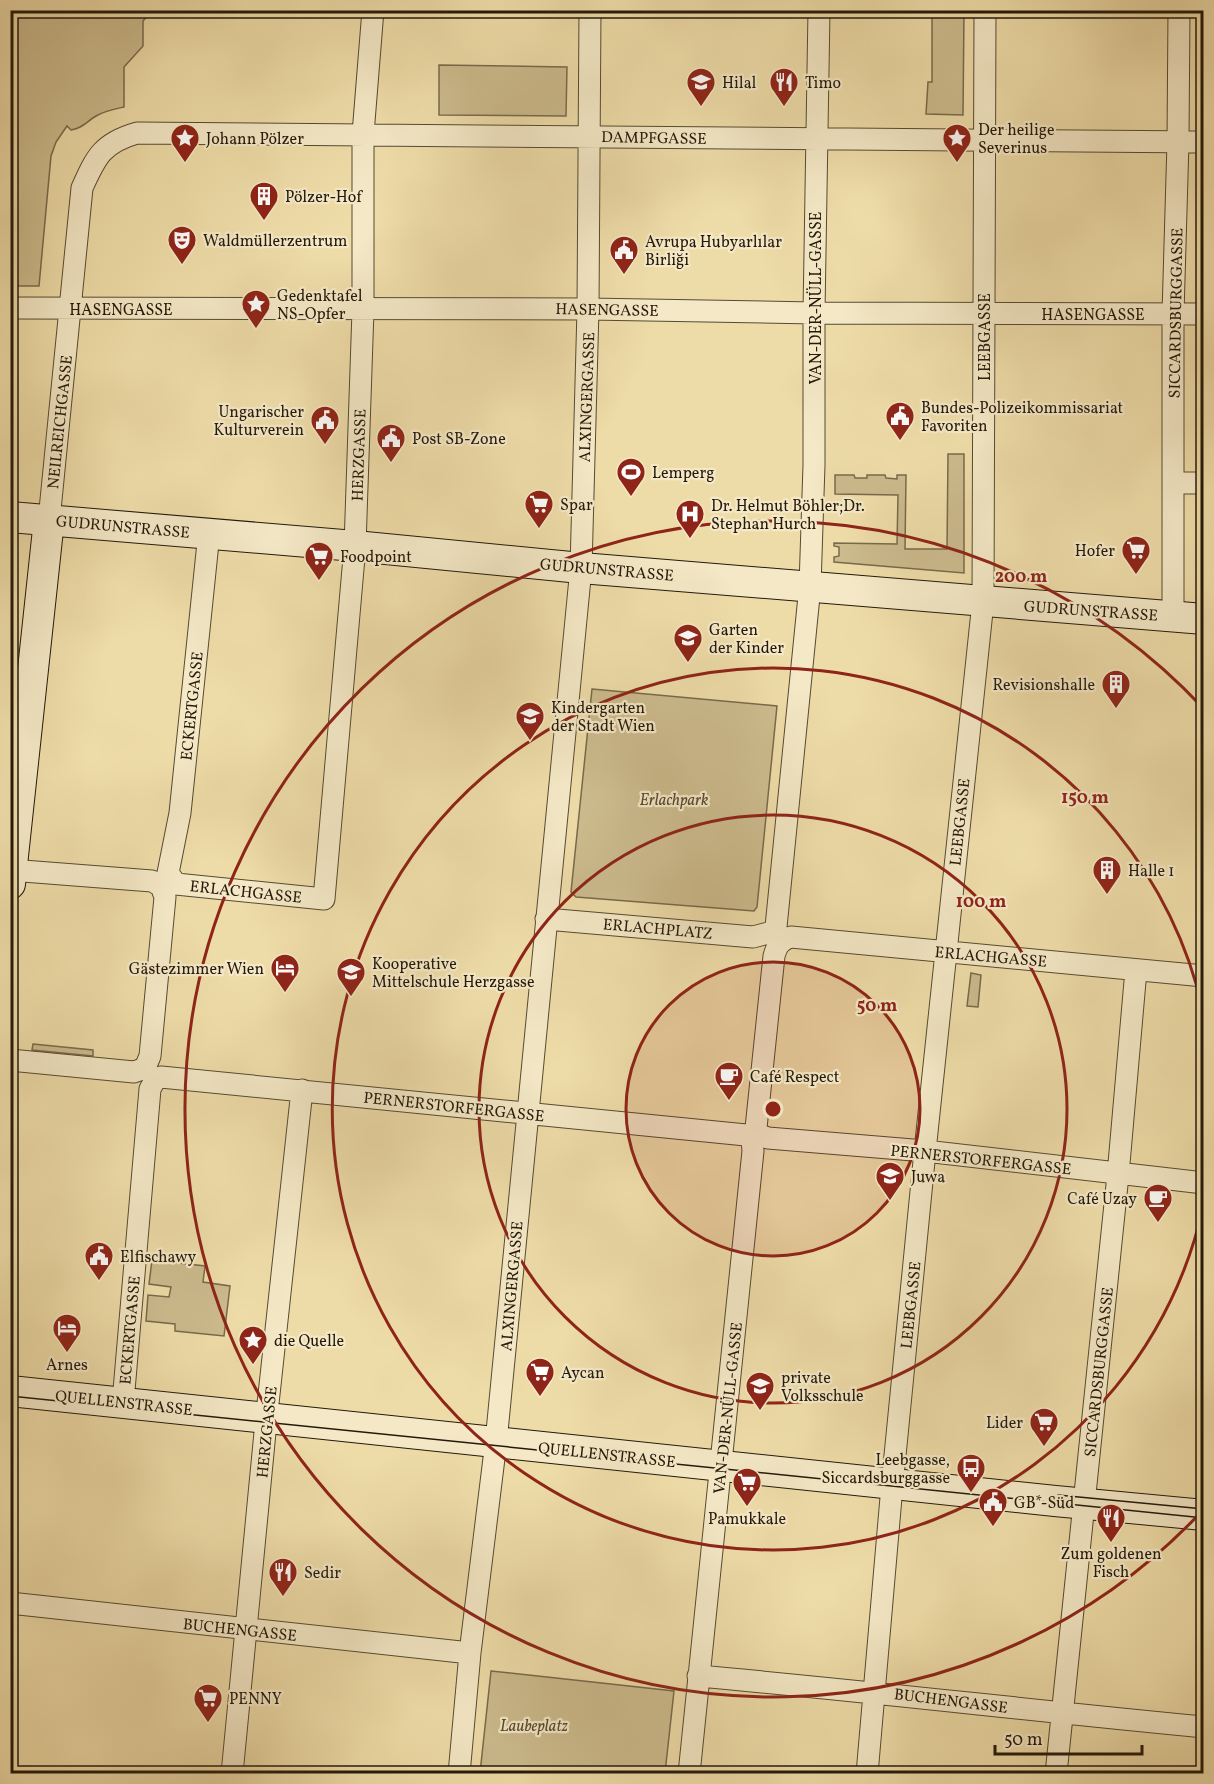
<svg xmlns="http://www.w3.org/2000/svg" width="1214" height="1784" viewBox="0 0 1214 1784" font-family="Vollkorn,serif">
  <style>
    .green { fill: #ccbb8d; stroke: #786a4c; stroke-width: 1.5 }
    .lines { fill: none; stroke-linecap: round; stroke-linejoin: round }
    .street-casing { stroke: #564a32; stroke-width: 23 }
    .secondary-casing { stroke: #24190b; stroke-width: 32 }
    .street { stroke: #f4e8c6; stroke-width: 21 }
    .secondary { stroke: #f4e8c6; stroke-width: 30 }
    .tram { stroke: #24190b; stroke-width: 1.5 }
    .ring { fill: none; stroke: #8f2418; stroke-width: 3 }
    .labels { text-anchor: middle; stroke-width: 4.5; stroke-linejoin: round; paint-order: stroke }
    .poi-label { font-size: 16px; fill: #24190b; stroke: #f4e8c6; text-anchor: start }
    .street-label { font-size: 16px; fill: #24190b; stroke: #f4e8c6 }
    .park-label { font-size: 16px; font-style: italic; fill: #564a32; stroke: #f4e8c6 }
    .centre { fill: #8f2418; stroke: #f4e8c6; stroke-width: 3 }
    .ring-label { font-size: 18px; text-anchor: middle; font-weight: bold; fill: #8f2418; stroke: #f4e8c6; stroke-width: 4.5; stroke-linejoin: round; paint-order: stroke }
  </style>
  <rect width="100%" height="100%" fill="#eedca8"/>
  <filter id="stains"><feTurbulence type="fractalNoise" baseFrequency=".00333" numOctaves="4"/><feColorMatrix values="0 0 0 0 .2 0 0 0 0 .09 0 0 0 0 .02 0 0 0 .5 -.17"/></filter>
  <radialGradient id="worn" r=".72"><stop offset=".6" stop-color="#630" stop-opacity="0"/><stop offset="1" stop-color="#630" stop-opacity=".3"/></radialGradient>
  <path class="green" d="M 11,10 L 152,11 L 143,21 L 143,46 L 124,67 L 124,107 C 115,109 104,111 96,116 C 86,122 83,128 71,130 L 67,126 L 56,142 L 51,156 L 39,286 L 11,286 Z
    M 932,11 L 964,11 L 963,115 L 926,114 L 928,82 L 932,82 Z
    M 439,65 L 567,67 L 566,116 L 439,115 Z
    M 948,454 L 964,454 L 964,573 L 834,562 L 834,557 L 839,556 L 839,547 L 834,546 L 834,543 L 897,544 L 898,495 L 835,494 L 835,475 L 854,475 L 855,478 L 867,478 L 867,475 L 885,475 L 886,478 L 897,479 L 897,475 L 906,475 L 905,549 L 947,549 Z
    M 592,689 L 777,706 L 757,907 L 754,911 L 576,897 L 571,892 Z
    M 971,973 L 981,975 L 978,1007 L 967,1006 Z
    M 33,1044 L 93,1050 L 93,1056 L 32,1050 Z
    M 152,1260 L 205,1266 L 203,1282 L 230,1286 L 224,1336 L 175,1331 L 175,1324 L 146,1321 L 148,1295 L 169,1297 L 171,1287 L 149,1284 Z
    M 491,1671 L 674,1691 L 665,1773 L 480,1773 Z"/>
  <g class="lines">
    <g class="street-casing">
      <path id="street" d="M 10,308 L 588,309 L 814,313 L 1204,314
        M 1173,483 L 1204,483
        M 49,520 L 82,188 C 96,157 102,143 137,133 L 1204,142
        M 209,533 L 180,813 L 168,873 L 176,884 L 324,899 L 355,546 L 363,310 L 363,134 L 373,10
        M 1173,616 L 1173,314 L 1178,142 L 1179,10
        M 10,870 L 152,881 L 161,886 L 165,897 L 150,1056 L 145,1068 L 134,1072 L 10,1060
        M 546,919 L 753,937 L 772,932 L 776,927 L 810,586 L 814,465 L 814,313 L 819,10
        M 1204,976 L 791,937 C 781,940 777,945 774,956 L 756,1128 L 759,1135 L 768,1138 L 925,1151 L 1204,1183
        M 123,1402 L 150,1089 L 155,1080 L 161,1077 L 746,1135 L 752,1140 L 753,1151 L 689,1774
        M 10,1603 L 470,1653
        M 698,1676 C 867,1691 1035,1711 1204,1727
        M 232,1774 L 266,1422 L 302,1090
        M 459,1774 L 470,1653 L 496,1442 L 581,568 L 588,309 L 590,10
        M 867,1774 L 892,1486 L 925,1151 L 983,602 L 985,10
        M 1056,1774 L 1118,1175 L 1136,970"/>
    </g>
    <g class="secondary-casing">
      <path id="secondary" d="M 10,517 L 355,546 L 581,568 L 1204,619
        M 10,884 L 49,520
        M 10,1391 L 1055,1501 L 1204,1515"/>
    </g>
    <use href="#street" class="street"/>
    <use href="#secondary" class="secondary"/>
    <path class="tram" d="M 10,1396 L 1204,1518
      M 1058,1495 L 1204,1509"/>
  </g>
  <circle cx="773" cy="1109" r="147" fill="#8f2418" fill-opacity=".12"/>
  <g class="ring">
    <circle cx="773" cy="1109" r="147"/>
    <circle cx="773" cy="1109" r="294"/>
    <path d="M1203 1208A441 441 0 1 1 1203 1010"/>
    <path d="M1203 1510A588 588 0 1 1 1203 708"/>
  </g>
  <defs>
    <g id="school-pin" transform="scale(1.5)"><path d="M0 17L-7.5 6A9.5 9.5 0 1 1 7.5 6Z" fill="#8f2418" stroke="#f4e8c6"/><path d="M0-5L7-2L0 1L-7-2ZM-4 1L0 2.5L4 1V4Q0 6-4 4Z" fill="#fff"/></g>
    <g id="restaurant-pin" transform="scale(1.5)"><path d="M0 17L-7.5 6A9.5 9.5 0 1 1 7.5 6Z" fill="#8f2418" stroke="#f4e8c6"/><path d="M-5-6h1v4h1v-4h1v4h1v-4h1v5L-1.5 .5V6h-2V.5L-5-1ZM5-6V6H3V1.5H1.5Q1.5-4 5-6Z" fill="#fff"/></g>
    <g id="sight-pin" transform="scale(1.5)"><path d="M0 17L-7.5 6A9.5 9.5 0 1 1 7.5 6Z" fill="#8f2418" stroke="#f4e8c6"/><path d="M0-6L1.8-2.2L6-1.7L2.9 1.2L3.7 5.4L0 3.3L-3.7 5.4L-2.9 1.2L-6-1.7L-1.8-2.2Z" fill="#fff"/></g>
    <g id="building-pin" transform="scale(1.5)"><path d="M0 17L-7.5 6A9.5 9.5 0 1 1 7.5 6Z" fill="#8f2418" stroke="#f4e8c6"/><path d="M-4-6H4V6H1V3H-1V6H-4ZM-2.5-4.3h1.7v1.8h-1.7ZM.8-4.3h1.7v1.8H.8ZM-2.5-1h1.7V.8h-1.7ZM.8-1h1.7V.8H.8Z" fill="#fff"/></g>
    <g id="theatre-pin" transform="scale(1.5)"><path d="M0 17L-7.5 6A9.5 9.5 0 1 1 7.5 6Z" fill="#8f2418" stroke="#f4e8c6"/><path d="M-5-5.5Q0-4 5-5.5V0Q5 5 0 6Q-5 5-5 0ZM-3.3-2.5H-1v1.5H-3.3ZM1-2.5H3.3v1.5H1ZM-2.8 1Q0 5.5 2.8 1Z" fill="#fff"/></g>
    <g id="civic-pin" transform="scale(1.5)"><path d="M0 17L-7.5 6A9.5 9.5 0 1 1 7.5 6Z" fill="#8f2418" stroke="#f4e8c6"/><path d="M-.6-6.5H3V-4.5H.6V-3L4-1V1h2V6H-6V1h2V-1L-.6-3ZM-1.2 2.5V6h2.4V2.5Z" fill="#fff"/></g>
    <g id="stadium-pin" transform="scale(1.5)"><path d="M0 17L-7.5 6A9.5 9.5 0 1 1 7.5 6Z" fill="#8f2418" stroke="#f4e8c6"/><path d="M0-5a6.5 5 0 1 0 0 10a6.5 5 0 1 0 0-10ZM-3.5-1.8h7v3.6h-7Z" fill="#fff"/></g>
    <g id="supermarket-pin" transform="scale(1.5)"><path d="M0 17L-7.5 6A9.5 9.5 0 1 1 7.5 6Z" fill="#8f2418" stroke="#f4e8c6"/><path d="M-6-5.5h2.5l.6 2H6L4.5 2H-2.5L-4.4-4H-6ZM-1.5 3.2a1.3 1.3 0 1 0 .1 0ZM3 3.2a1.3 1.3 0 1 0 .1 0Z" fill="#fff"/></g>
    <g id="hospital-pin" transform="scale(1.5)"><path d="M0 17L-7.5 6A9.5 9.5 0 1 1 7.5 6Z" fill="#8f2418" stroke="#f4e8c6"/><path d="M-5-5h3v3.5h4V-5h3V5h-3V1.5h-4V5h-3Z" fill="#fff"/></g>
    <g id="hotel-pin" transform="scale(1.5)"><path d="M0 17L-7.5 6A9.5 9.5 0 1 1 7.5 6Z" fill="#8f2418" stroke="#f4e8c6"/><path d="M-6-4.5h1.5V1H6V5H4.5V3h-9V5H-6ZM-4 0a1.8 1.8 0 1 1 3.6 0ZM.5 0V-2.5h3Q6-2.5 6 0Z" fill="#fff"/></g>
    <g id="cafe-pin" transform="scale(1.5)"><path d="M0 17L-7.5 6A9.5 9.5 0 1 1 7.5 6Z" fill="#8f2418" stroke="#f4e8c6"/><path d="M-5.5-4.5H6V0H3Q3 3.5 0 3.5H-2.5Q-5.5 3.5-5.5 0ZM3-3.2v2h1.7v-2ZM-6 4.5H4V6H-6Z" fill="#fff"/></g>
    <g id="bus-pin" transform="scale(1.5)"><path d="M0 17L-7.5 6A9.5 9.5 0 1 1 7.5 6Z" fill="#8f2418" stroke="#f4e8c6"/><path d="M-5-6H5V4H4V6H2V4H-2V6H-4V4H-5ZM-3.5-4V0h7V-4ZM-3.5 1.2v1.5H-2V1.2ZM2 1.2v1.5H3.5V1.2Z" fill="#fff"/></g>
  </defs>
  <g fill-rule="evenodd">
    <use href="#school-pin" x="701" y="82"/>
    <use href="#restaurant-pin" x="784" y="82"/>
    <use href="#sight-pin" x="185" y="138"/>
    <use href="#sight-pin" x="957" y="138"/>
    <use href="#building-pin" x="264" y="196"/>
    <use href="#theatre-pin" x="182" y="240"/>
    <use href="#civic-pin" x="624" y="250"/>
    <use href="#sight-pin" x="256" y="304"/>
    <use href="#civic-pin" x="900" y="416"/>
    <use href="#civic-pin" x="325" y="420"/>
    <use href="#civic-pin" x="391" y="438"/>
    <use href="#stadium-pin" x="631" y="472"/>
    <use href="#supermarket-pin" x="539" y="504"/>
    <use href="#hospital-pin" x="690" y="514"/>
    <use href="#supermarket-pin" x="1136" y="550"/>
    <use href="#supermarket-pin" x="319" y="556"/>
    <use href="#school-pin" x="688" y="638"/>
    <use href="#building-pin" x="1116" y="684"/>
    <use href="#school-pin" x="530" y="716"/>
    <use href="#building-pin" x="1107" y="870"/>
    <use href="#hotel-pin" x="285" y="968"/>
    <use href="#school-pin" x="351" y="972"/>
    <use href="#cafe-pin" x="729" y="1076"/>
    <use href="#school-pin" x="890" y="1176"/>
    <use href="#cafe-pin" x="1158" y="1198"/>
    <use href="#civic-pin" x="99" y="1256"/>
    <use href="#hotel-pin" x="67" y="1328"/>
    <use href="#sight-pin" x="253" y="1340"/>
    <use href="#supermarket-pin" x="540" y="1372"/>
    <use href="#school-pin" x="760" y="1386"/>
    <use href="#supermarket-pin" x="1044" y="1422"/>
    <use href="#bus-pin" x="971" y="1468"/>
    <use href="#supermarket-pin" x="747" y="1482"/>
    <use href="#civic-pin" x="993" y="1502"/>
    <use href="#restaurant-pin" x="1111" y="1518"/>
    <use href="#restaurant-pin" x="283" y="1572"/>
    <use href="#supermarket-pin" x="208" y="1698"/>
  </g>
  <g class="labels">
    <g class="poi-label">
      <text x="722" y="88">Hilal</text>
      <text x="805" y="88">Timo</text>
      <text x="978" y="135">Der heilige<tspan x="978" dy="18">Severinus</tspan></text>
      <text x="206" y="144">Johann Pölzer</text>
      <text x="285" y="202">Pölzer-Hof</text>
      <text x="203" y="246">Waldmüllerzentrum</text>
      <text x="645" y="247">Avrupa Hubyarlılar<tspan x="645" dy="18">Birliği</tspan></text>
      <text x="277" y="301">Gedenktafel<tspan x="277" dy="18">NS-Opfer</tspan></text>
      <text x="921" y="413">Bundes-Polizeikommissariat<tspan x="921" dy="18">Favoriten</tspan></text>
      <text x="304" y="417" text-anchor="end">Ungarischer<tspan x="304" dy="18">Kulturverein</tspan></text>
      <text x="412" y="444">Post SB-Zone</text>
      <text x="652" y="478">Lemperg</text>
      <text x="560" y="510">Spar</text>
      <text x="711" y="511">Dr. Helmut Böhler;Dr.<tspan x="711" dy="18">Stephan Hurch</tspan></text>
      <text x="1115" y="556" text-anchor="end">Hofer</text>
      <text x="340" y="562">Foodpoint</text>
      <text x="709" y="635">Garten<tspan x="709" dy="18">der Kinder</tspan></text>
      <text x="1095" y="690" text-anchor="end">Revisionshalle</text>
      <text x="551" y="713">Kindergarten<tspan x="551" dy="18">der Stadt Wien</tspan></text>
      <text x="1128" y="876">Halle 1</text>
      <text x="372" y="969">Kooperative<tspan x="372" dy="18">Mittelschule Herzgasse</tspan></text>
      <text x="264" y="974" text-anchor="end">Gästezimmer Wien</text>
      <text x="750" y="1082">Café Respect</text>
      <text x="911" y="1182">Juwa</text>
      <text x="1137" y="1204" text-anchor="end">Café Uzay</text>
      <text x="120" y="1262">Elfischawy</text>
      <text x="274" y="1346">die Quelle</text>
      <text x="67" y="1370" text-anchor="middle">Arnes</text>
      <text x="561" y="1378">Aycan</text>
      <text x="781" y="1383">private<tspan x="781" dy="18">Volksschule</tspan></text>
      <text x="1023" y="1428" text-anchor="end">Lider</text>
      <text x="950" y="1465" text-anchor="end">Leebgasse,<tspan x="950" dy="18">Siccardsburggasse</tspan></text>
      <text x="1014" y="1508">GB*-Süd</text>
      <text x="747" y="1524" text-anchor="middle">Pamukkale</text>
      <text x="1111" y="1559" text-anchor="middle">Zum goldenen<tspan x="1111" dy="18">Fisch</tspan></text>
      <text x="304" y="1578">Sedir</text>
      <text x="229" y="1704">PENNY</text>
    </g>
    <g class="street-label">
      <text transform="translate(654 137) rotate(1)" y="6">DAMPFGASSE</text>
      <text transform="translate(815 298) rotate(-90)" y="6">VAN-DER-NÜLL-GASSE</text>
      <text x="121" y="315">HASENGASSE</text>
      <text transform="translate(607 309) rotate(1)" y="6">HASENGASSE</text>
      <text transform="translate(1175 313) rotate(-89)" y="6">SICCARDSBURGGASSE</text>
      <text x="1093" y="320">HASENGASSE</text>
      <text transform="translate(984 337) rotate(-90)" y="6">LEEBGASSE</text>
      <text transform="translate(586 397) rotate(-88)" y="6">ALXINGERGASSE</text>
      <text transform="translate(59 422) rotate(-84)" y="6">NEILREICHGASSE</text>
      <text transform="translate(358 455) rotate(-88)" y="6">HERZGASSE</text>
      <text transform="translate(123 526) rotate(5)" y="6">GUDRUNSTRASSE</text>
      <text transform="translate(607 569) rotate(5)" y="6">GUDRUNSTRASSE</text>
      <text transform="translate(1091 610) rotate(4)" y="6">GUDRUNSTRASSE</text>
      <text transform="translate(191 706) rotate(-84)" y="6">ECKERTGASSE</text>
      <text transform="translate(959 822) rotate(-84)" y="6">LEEBGASSE</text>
      <text transform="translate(246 891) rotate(6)" y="6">ERLACHGASSE</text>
      <text transform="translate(658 928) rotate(5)" y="6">ERLACHPLATZ</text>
      <text transform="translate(991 956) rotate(5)" y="6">ERLACHGASSE</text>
      <text transform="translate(454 1106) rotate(6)" y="6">PERNERSTORFERGASSE</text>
      <text transform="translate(981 1159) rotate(6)" y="6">PERNERSTORFERGASSE</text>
      <text transform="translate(511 1286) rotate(-85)" y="6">ALXINGERGASSE</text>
      <text transform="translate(910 1305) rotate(-84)" y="6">LEEBGASSE</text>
      <text transform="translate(129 1330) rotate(-85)" y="6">ECKERTGASSE</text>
      <text transform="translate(1098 1372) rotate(-84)" y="6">SICCARDSBURGGASSE</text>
      <text transform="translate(124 1402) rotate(6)" y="6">QUELLENSTRASSE</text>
      <text transform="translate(727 1408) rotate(-84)" y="6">VAN-DER-NÜLL-GASSE</text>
      <text transform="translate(266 1432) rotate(-84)" y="6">HERZGASSE</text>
      <text transform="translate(607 1454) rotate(6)" y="6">QUELLENSTRASSE</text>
      <text transform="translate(240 1629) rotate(6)" y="6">BUCHENGASSE</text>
      <text transform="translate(951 1700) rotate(7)" y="6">BUCHENGASSE</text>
    </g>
    <g class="park-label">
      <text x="674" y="805">Erlachpark</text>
      <text x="534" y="1731">Laubeplatz</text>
    </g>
  </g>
  <circle cx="773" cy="1109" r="9" class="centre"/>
  <g class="ring-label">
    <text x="1021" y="582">200 m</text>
    <text x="1085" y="803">150 m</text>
    <text x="981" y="907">100 m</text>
    <text x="877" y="1011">50 m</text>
  </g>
  <rect width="1214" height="1784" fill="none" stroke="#eedca8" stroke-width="36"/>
  <rect x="12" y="12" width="1190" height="1760" fill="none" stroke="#24190b" stroke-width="3"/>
  <rect x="18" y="18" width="1178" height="1748" fill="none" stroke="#24190b" stroke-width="1.5"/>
  <path d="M995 1745v9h147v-9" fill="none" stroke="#24190b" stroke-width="3"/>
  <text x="1004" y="1745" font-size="18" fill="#24190b" stroke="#f4e8c6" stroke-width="4.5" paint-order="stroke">50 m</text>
  <rect width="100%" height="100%" filter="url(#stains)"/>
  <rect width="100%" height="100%" fill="url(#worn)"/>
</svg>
